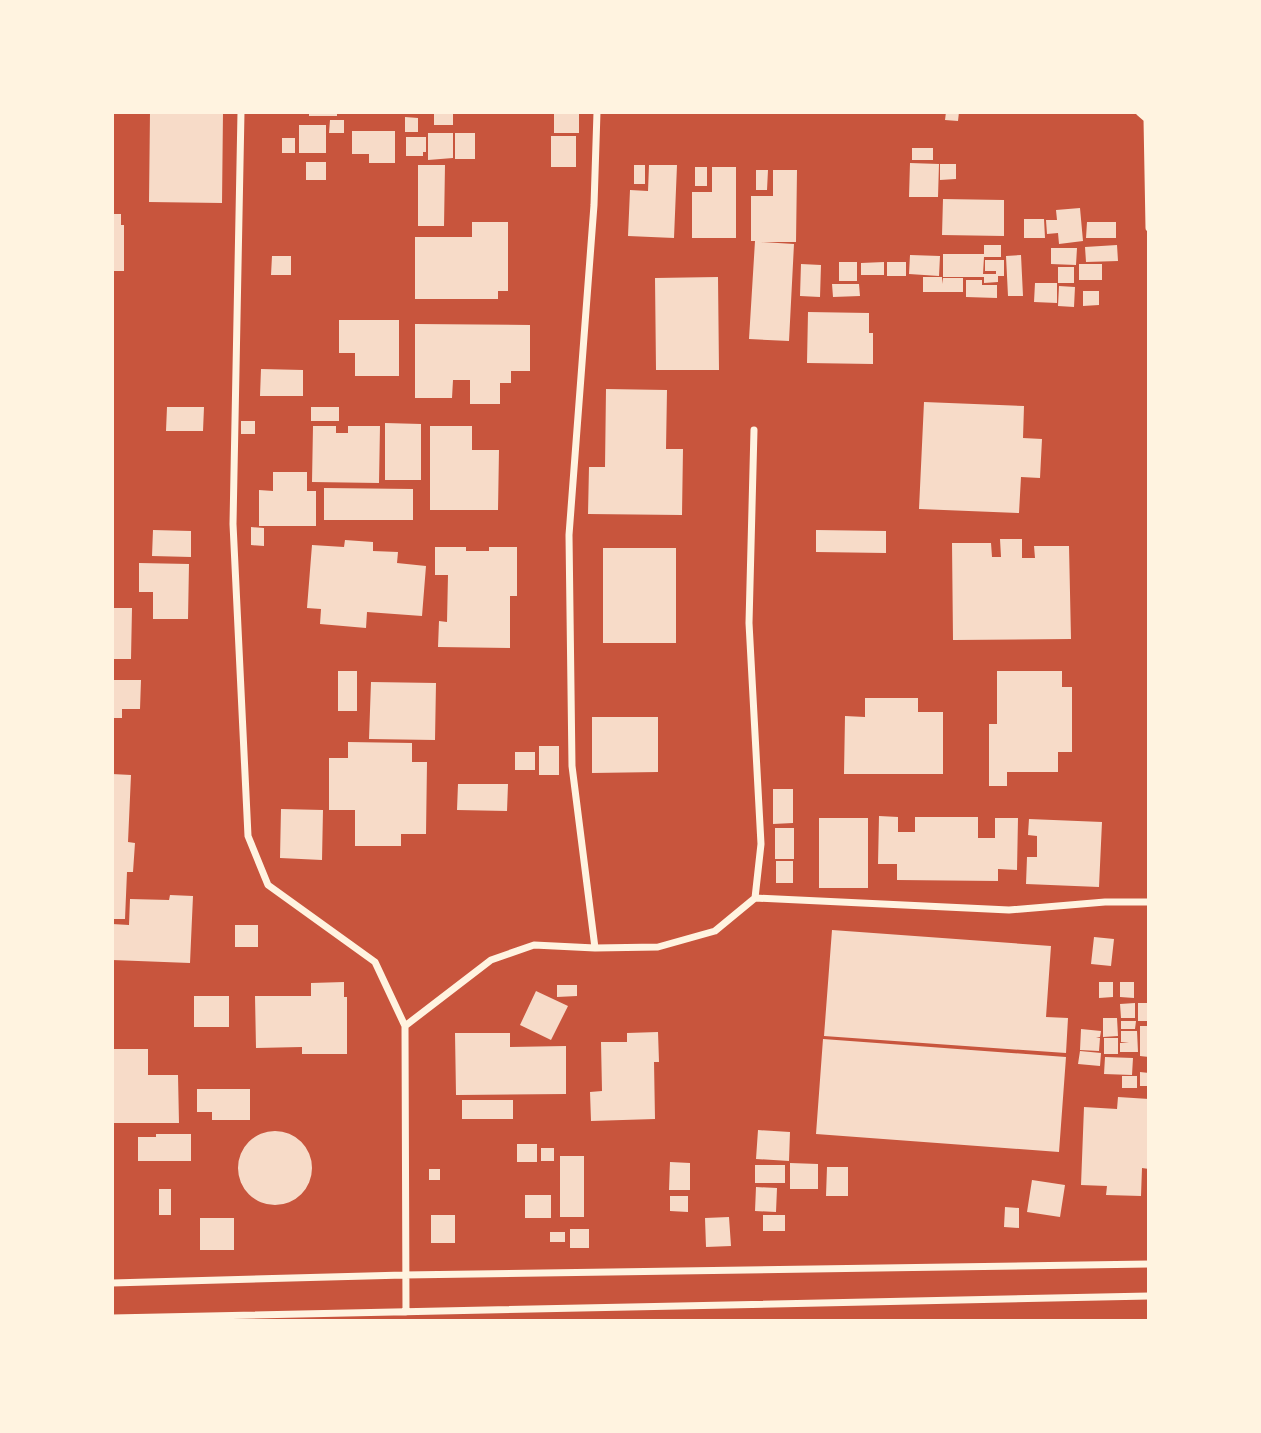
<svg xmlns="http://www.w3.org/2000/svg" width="1261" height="1433" viewBox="0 0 1261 1433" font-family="Roboto,sans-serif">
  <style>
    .building { fill: #f7dbc8 }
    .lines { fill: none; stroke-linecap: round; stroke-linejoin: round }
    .minor { stroke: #fff3e0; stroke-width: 7 }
  </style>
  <rect width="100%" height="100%" fill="#c8553d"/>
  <path class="building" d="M 150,112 L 223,112 L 222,203 L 149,202 Z
    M 309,112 L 337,112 L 337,116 L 309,116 Z
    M 434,112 L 453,112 L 453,125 L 434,125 Z
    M 554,112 L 579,112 L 579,133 L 554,133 Z
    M 946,112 L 959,112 L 958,121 L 945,120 Z
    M 405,117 L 418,118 L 418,132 L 405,132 Z
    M 330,120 L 344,120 L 344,133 L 329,133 Z
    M 299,125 L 326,125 L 326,153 L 299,153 Z
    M 352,131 L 395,131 L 395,163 L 369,163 L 369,154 L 352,154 Z
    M 428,133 L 453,133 L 453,158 L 428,160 Z
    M 455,133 L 475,133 L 475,159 L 455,159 Z
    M 551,136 L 576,136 L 576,167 L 551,167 Z
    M 406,137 L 426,137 L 426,152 L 423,152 L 423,156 L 406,156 Z
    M 282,138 L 295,138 L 295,153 L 282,153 Z
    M 912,148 L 933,148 L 933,160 L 912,160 Z
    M 306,162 L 326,162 L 326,180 L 306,180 Z
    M 910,163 L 939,164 L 938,197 L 909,197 Z
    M 940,164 L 956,164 L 956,179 L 940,180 Z
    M 418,165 L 445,165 L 444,226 L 418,226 Z
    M 634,165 L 645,165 L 645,184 L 634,184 Z
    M 649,165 L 677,165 L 674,238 L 628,236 L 630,190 L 648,191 Z
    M 695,167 L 707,167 L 707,186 L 695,186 Z
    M 712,167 L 736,167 L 736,238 L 692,238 L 692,192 L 712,192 Z
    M 756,170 L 768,170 L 767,190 L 756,190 Z
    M 773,170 L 797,170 L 796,242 L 761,242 L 794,244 L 789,341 L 749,339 L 755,241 L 751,241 L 751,196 L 773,196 Z
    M 943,199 L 1004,200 L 1004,236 L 942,235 Z
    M 1080,208 L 1083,241 L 1059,244 L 1058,233 L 1047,234 L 1046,220 L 1057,220 L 1056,210 Z
    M 112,214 L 121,214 L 121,225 L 124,225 L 124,271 L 112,271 Z
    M 1024,219 L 1044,219 L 1045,238 L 1024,238 Z
    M 472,222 L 508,222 L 508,291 L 498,291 L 498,299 L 415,299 L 415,237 L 472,237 Z
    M 1087,222 L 1116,222 L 1116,238 L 1086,238 Z
    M 984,245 L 1001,245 L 1001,257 L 984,257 L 983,274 L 996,274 L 996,271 L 985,271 L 985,260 L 1004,260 L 1004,276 L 998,276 L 998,282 L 984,283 L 984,277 L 943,277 L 943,254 L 984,254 Z
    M 1117,245 L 1118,261 L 1086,262 L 1085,247 Z
    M 1051,248 L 1077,248 L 1076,265 L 1051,264 Z
    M 910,255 L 940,256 L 939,276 L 909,274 Z
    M 1021,255 L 1023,296 L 1008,296 L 1006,256 Z
    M 272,256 L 291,256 L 291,275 L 271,275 Z
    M 839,262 L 857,262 L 857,281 L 839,281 Z
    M 884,262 L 884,275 L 861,275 L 861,263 Z
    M 887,262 L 906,262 L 906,276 L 887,276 Z
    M 801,264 L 821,265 L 820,297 L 800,296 Z
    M 1079,264 L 1102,264 L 1102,280 L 1079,280 Z
    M 1058,267 L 1074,267 L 1074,283 L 1058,283 Z
    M 718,277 L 719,370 L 656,370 L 655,278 Z
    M 923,277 L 942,277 L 942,284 L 943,278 L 963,278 L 963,292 L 923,292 Z
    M 966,280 L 982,280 L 982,285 L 997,285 L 997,298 L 966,297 Z
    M 1035,283 L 1057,283 L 1057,303 L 1034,302 Z
    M 832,284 L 859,284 L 860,296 L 833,297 Z
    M 1059,286 L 1075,287 L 1074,307 L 1058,306 Z
    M 1083,291 L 1099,291 L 1099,305 L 1083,306 Z
    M 808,312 L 869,313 L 869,333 L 873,333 L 873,364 L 807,363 Z
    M 339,320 L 399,320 L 399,376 L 355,376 L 355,353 L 339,353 Z
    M 415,324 L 530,325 L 530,371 L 511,371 L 511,383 L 500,383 L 500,404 L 470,404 L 470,380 L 453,380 L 452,398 L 415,398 Z
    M 261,369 L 303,370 L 303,396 L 260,396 Z
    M 606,389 L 667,390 L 666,449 L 683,449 L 682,515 L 588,514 L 589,467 L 605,467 Z
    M 924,402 L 1024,406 L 1023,438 L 1042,439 L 1040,478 L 1021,477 L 1019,513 L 919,509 Z
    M 167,407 L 204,407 L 203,431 L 166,431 Z
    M 311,407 L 339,407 L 339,421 L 311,421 Z
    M 241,421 L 255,421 L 255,434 L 241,434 Z
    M 385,423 L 421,424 L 421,480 L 385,480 Z
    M 313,426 L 336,426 L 336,433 L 348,433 L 348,426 L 380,426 L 379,483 L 312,482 Z
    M 430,426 L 472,426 L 472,450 L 499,450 L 498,510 L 430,510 Z
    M 273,472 L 307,472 L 307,491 L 316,491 L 316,526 L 259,526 L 259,490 L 273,491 Z
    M 324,488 L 413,489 L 413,520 L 324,520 Z
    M 251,527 L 264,528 L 264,546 L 251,545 Z
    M 153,530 L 191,531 L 191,557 L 152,556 Z
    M 816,530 L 886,531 L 886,553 L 816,552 Z
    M 1000,539 L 1022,539 L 1022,558 L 1035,558 L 1034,546 L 1069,546 L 1071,639 L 953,640 L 952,543 L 991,543 L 992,557 L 1001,557 Z
    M 345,540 L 373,542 L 373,551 L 398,552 L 397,563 L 426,566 L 422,616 L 367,612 L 366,628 L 320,624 L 321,609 L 307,608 L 312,545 L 344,547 Z
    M 435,547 L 466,547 L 466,551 L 489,551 L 489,547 L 517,547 L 517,596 L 510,596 L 510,648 L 438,647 L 439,621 L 447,622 L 448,575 L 435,575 Z
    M 603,548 L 676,548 L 676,643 L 603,643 Z
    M 139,563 L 189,564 L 188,619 L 153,619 L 153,592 L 139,592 Z
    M 112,608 L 132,608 L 131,659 L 112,659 Z
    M 338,671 L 357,671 L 357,711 L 338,711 Z
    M 997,671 L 1062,671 L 1062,687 L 1072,687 L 1072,752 L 1058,752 L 1058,772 L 1007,772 L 1007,786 L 989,786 L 989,724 L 997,724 Z
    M 112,680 L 141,680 L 140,709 L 122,709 L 122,718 L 112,718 Z
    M 371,682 L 436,683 L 435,740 L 369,739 Z
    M 865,698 L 918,698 L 918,712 L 943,712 L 943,774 L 844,774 L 845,716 L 865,717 Z
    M 592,717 L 658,717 L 658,772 L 592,773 Z
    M 348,742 L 412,743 L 412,762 L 427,762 L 426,834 L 401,834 L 401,846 L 355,846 L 355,810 L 329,810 L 329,758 L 348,758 Z
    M 539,746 L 559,746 L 559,775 L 539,775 Z
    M 515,752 L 535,752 L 535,770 L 515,770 Z
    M 112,774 L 131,775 L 128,842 L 135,843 L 133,872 L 127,872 L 125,919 L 112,919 Z
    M 458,784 L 508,784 L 507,811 L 457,810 Z
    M 773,789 L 793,789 L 793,823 L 773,824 Z
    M 281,809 L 323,810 L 322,860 L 280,858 Z
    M 879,816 L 898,817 L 898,832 L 915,832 L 915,817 L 978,817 L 978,838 L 995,838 L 995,818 L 1018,818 L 1017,870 L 998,869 L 998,881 L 897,880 L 897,864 L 878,864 Z
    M 819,818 L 868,818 L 868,888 L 819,888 Z
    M 1029,819 L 1102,822 L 1099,887 L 1026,884 L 1027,857 L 1037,857 L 1037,836 L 1028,835 Z
    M 775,828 L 794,828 L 794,859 L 775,859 Z
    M 776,861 L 793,861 L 793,883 L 776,883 Z
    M 170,895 L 193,896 L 190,963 L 112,960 L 112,924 L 129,925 L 130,899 L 169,900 Z
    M 235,925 L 258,925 L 258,947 L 235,947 Z
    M 832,930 L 1051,946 L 1046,1017 L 1068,1018 L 1066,1053 L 824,1036 Z
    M 1094,937 L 1114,939 L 1111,966 L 1091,964 Z
    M 344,982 L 344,997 L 347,997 L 347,1054 L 302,1054 L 302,1047 L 256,1048 L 255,996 L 311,996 L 311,983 Z
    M 1099,982 L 1113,982 L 1113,997 L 1099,998 Z
    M 1120,982 L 1134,982 L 1134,998 L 1120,997 Z
    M 557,985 L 577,985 L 577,996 L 557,997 Z
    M 536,991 L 568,1006 L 551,1040 L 520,1025 Z
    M 194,996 L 229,996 L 229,1027 L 194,1027 Z
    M 1135,1003 L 1135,1018 L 1121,1018 L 1120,1004 Z
    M 1138,1003 L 1149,1003 L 1149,1021 L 1138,1021 Z
    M 1103,1018 L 1117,1018 L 1118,1036 L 1103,1037 Z
    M 1121,1021 L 1136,1021 L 1135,1029 L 1121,1029 Z
    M 1140,1026 L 1149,1026 L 1149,1057 L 1140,1056 Z
    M 1081,1029 L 1101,1031 L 1100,1037 L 1096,1037 L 1100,1038 L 1099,1051 L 1080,1050 Z
    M 1121,1031 L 1137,1031 L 1138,1052 L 1120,1052 L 1120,1043 L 1129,1043 L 1121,1042 Z
    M 658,1032 L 659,1062 L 654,1062 L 655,1119 L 591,1121 L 590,1092 L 602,1091 L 601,1042 L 627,1042 L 627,1033 Z
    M 455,1033 L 510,1033 L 510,1047 L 566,1046 L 566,1094 L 456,1095 Z
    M 1104,1038 L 1118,1038 L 1118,1054 L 1104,1054 Z
    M 823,1039 L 1066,1057 L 1059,1152 L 816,1134 Z
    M 112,1049 L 148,1049 L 148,1075 L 178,1075 L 179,1123 L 112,1123 Z
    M 1080,1051 L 1101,1053 L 1100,1066 L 1078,1064 Z
    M 1105,1057 L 1133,1058 L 1132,1075 L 1104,1074 Z
    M 1140,1072 L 1149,1073 L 1149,1086 L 1140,1086 Z
    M 1122,1076 L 1137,1076 L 1137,1088 L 1122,1088 Z
    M 197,1089 L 250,1089 L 250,1120 L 212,1120 L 212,1112 L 197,1112 Z
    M 1118,1097 L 1149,1099 L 1149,1169 L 1142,1168 L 1141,1196 L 1106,1195 L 1107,1186 L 1081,1185 L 1084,1107 L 1117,1109 Z
    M 462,1100 L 513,1100 L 513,1119 L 462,1119 Z
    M 758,1130 L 790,1132 L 789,1161 L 756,1159 Z
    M238 1168a37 37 0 1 1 74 0a37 37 0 1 1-74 0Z
    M 156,1134 L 191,1134 L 191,1161 L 138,1161 L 138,1137 L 156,1137 Z
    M 517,1144 L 537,1144 L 537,1162 L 517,1162 Z
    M 541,1148 L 554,1148 L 554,1161 L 541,1161 Z
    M 560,1156 L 584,1156 L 584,1217 L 560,1217 Z
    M 670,1162 L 690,1163 L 690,1190 L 669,1190 Z
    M 790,1163 L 818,1164 L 818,1189 L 790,1189 Z
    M 755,1165 L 785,1165 L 785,1183 L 755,1183 Z
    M 827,1167 L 848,1167 L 848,1196 L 826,1196 Z
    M 429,1169 L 440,1169 L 440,1180 L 429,1180 Z
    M 1032,1180 L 1065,1185 L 1060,1217 L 1027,1212 Z
    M 756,1187 L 777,1188 L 776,1212 L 755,1211 Z
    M 159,1189 L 171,1189 L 171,1215 L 159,1215 Z
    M 525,1195 L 551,1195 L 551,1218 L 525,1218 Z
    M 670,1196 L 688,1196 L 688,1212 L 670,1211 Z
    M 1005,1207 L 1019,1208 L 1019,1228 L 1004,1227 Z
    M 431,1215 L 455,1215 L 455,1243 L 431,1243 Z
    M 763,1215 L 785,1215 L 785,1231 L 763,1231 Z
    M 729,1217 L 731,1246 L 706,1247 L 705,1218 Z
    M 200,1218 L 234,1218 L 234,1250 L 200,1250 Z
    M 570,1229 L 589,1229 L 589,1248 L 570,1248 Z
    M 550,1232 L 565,1232 L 565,1242 L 550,1242 Z"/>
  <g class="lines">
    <path class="minor" d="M 241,112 L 233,524 L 248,836 L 268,885 L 375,962 L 405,1026 L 406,1312
      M 1139,112 L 1147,119 L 1149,228
      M 755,898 L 1009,910 L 1105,902 L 1149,902
      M 595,948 L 572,766 L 569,535 L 594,205 L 597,112
      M 405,1026 L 491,960 L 534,945 L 595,948 L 658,947 L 715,931 L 755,898 L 761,844 L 749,623 L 754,430
      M 112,1283 L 404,1275 L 1149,1264
      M 112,1318 L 1149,1296"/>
  </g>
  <rect width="1261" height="1433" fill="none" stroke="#fff3e0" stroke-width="228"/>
</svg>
